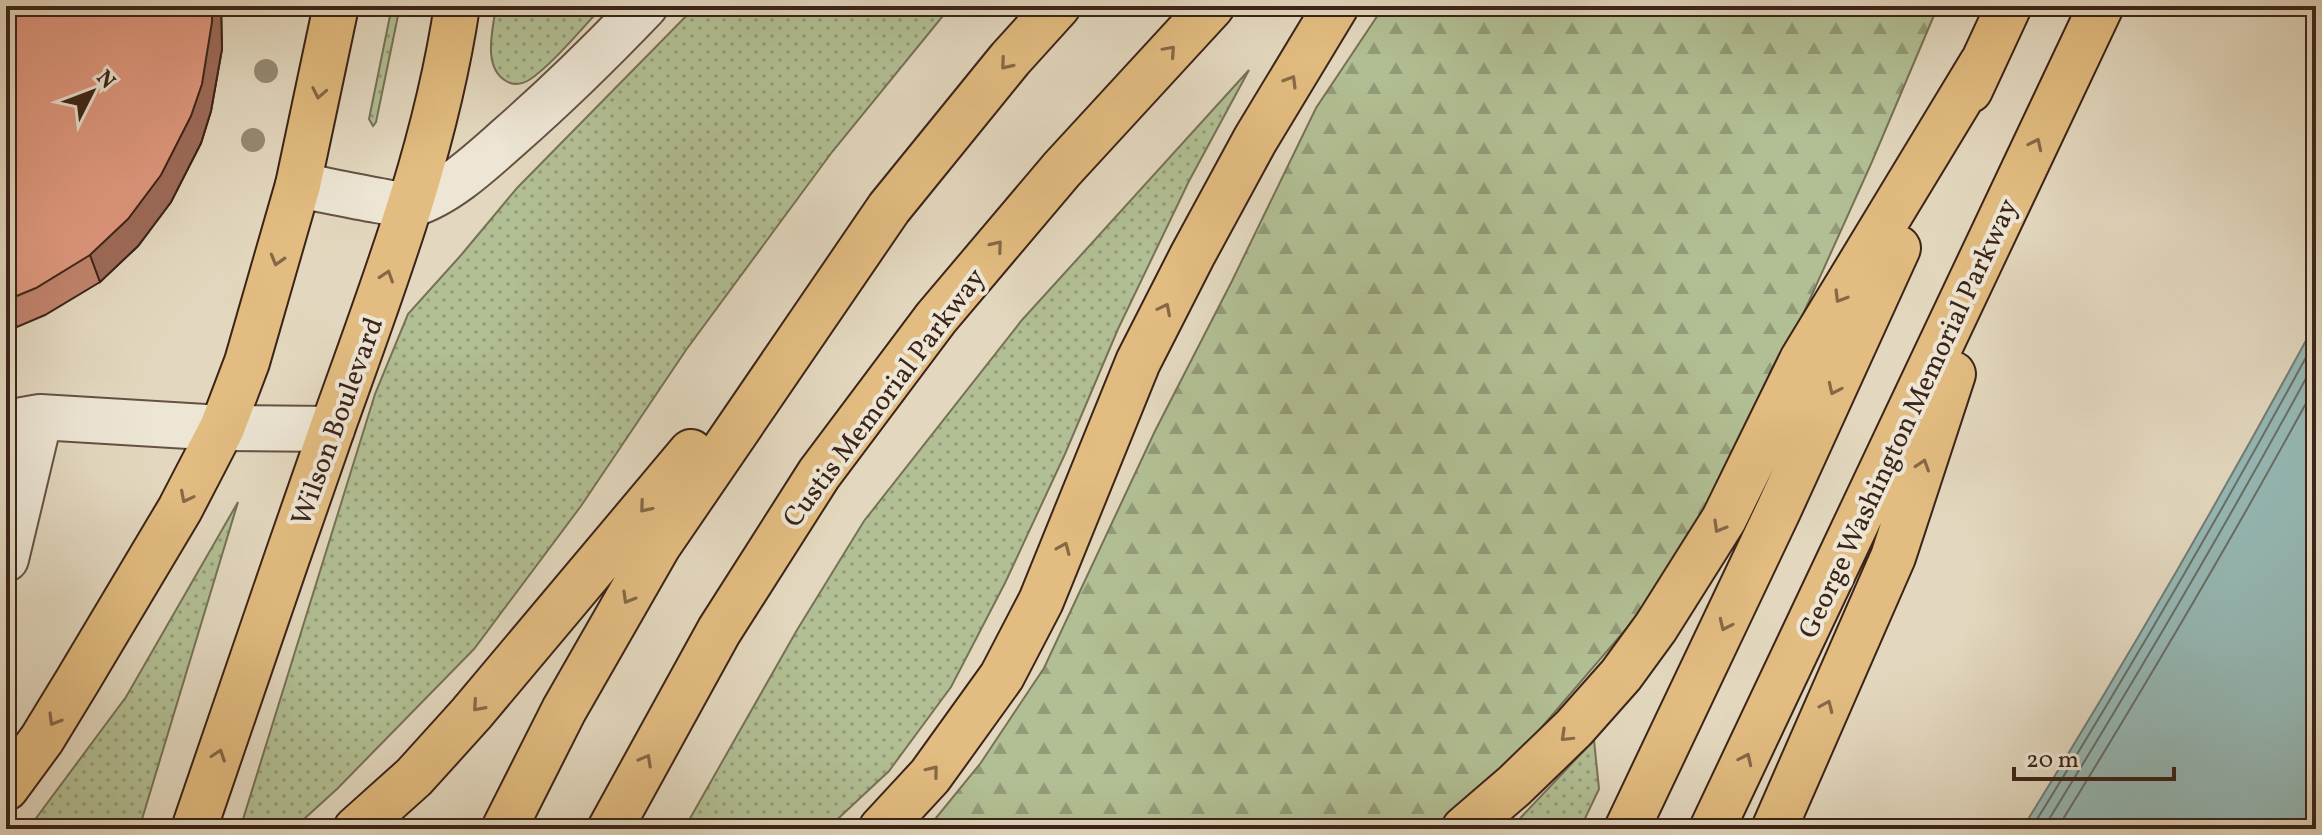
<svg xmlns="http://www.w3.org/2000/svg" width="2322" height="835" viewBox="0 0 2322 835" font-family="Vollkorn,serif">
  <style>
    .grass { fill: url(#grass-dots); stroke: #767256; stroke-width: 2 }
    .forest { fill: url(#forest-firs); stroke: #767256; stroke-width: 2 }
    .water { fill: #96b9b6; stroke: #727d77; stroke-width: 2 }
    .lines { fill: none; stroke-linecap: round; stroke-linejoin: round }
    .shore { stroke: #686e68; stroke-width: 2 }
    .minor-casing { stroke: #655142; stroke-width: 48 }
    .major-casing { stroke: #3b2419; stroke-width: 48 }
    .highway-casing { stroke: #3b2419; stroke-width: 48 }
    .minor { stroke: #ede6d5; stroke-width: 44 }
    .major { stroke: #e2bc80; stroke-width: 44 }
    .highway { stroke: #e2bc80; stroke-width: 44 }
    .tree { fill: #978a75 }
    .wall { fill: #c2846e; stroke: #3b2419; stroke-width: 2 }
    .shaded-wall { fill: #9e6b5a; stroke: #3b2419; stroke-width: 2 }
    .building { fill: #e19980; stroke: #3b2419; stroke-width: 2 }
    .oneway { stroke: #866847 }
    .labels { text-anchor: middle; stroke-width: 8; stroke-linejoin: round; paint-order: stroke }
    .street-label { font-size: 28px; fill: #3b2419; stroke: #ede6d5 }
  </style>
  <defs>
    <pattern id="grass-dots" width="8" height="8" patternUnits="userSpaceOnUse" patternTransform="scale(2)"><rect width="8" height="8" fill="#b2bf94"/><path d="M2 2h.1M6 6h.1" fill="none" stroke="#929b78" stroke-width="1.8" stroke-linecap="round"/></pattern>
    <pattern id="forest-firs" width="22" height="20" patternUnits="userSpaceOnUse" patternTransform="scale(2)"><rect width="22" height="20" fill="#b2bf94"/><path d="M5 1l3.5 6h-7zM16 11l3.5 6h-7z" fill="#929b78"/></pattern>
  </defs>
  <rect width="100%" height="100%" fill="#e3d8bf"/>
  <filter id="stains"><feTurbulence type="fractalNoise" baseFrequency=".0025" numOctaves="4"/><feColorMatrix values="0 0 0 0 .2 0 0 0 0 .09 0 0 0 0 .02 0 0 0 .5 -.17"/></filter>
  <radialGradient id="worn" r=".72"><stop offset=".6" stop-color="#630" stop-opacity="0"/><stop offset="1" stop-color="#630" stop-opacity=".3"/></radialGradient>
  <path class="grass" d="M 392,6 L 400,6 L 376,122 L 373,126 L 369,119 Z
    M 496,6 L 603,6 C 584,26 550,67 529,80 C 521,85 513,85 506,81 C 482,67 493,29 496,6 Z
    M 696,6 L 951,6 L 832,152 L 686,350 L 581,506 L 474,649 L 337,789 L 293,829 L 240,829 L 375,394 L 408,314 L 462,254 L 517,188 Z
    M 1249,70 L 1189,181 L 1118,329 L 1065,454 L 1005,583 L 951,687 L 889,771 L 827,829 L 684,829 L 797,630 L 864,521 L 1022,320 Z
    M 238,502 L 139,829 L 28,829 L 126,697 Z
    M 1594,740 L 1599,789 L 1580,829 L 1510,829 Z"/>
  <path class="forest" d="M 1384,6 L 1938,6 L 1871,164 L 1730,476 L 1639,614 L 1516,757 L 1431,829 L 927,829 L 980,764 L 1044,668 L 1155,431 L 1232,281 L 1316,108 Z"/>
  <path class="water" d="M 2316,322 L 2316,829 L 2022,829 C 2125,663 2223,494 2316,322 Z"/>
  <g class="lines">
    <path class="shore" d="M 2031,829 C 2131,668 2226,505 2316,339
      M 2043,829 C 2138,675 2230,519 2316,360
      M 2057,829 C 2147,683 2234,536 2316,385"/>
    <g class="minor-casing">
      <path id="minor" d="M 298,185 C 317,188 401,207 413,204 C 447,194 482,161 508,138 C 556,96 601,52 645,6
        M 6,423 L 40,417 L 222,428 L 332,429
        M 6,559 L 40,417"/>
    </g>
    <g class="major-casing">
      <path id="major" d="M 6,788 L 42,739 L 78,680 L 180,509 L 222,428 L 247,362 L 298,185 L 336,6
        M 194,829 C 240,696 285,562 332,429 C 382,289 435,153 457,6"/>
    </g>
    <g class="highway-casing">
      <path id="highway" d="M 1970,90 L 2009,6
        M 356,829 L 414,777 L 471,714 L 691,452
        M 504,829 L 564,710 L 658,546 L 889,208 L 1010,59 L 1058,6
        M 610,829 L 719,631 L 819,474 L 936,318 L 1062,169 L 1212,6
        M 881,829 L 930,776 L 1002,676 L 1041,601 L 1138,362 L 1192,256 L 1255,140 L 1336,6
        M 1464,829 L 1514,786 L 1574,728 L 1621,675 L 1656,627 L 1724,519 L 1802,360 L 1982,63
        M 1627,829 L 1779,509 L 1898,248
        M 1712,829 L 2101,6
        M 1774,829 L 1893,557 L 1953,374"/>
    </g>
    <use href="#minor" class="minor"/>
    <use href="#major" class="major"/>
    <use href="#highway" class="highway"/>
  </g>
  <g class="tree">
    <circle cx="266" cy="71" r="12"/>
    <circle cx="253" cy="140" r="12"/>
  </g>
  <path class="wall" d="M 6,6 L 221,6 L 222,49 L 211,111 L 201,143 L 171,202 L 138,246 L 100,282 L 45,315 L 17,327 L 7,300 Z"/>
  <path class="shaded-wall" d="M 212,6 L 221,6 L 222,49 L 211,111 L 201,143 L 171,202 L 138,246 L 100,282 L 90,255 Z"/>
  <path class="building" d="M 6,6 L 212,6 L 212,22 L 202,84 L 191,116 L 161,175 L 128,219 L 90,255 L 36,288 L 7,300 Z"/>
  <defs><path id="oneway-chevron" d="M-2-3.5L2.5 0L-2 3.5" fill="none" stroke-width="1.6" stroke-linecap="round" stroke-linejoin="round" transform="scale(2)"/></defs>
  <g class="oneway">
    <use href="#oneway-chevron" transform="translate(1170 51) rotate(-48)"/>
    <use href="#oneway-chevron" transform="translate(1006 64) rotate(130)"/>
    <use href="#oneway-chevron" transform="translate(1291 81) rotate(-59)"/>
    <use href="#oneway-chevron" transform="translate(319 93) rotate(101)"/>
    <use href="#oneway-chevron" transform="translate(2036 144) rotate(-65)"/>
    <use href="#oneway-chevron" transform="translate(997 246) rotate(-50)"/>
    <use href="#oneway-chevron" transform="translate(277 260) rotate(106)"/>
    <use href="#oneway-chevron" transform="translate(387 276) rotate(-72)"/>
    <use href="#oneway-chevron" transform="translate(1840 297) rotate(121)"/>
    <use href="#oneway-chevron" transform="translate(1165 309) rotate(-63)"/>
    <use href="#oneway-chevron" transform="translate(1834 389) rotate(115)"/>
    <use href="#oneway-chevron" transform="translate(1923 465) rotate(-72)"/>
    <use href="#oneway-chevron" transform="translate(186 497) rotate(117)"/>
    <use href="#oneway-chevron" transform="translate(645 507) rotate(130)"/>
    <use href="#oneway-chevron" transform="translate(1719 527) rotate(120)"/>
    <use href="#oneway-chevron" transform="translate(1064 548) rotate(-67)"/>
    <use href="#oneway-chevron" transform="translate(628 598) rotate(120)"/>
    <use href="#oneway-chevron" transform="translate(1725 625) rotate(115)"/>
    <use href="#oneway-chevron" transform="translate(478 706) rotate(131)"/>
    <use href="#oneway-chevron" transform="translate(1827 706) rotate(-66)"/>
    <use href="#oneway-chevron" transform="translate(54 720) rotate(121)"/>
    <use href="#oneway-chevron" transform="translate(1566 736) rotate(136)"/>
    <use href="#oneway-chevron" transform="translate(219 755) rotate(-71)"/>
    <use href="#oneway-chevron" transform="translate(1746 759) rotate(-65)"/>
    <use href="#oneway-chevron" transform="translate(646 760) rotate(-61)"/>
    <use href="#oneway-chevron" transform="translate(933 771) rotate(-51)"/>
  </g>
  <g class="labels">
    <g class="street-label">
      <text transform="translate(883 397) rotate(-53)" y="10">Custis Memorial Parkway</text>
      <text transform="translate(1907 418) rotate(-65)" y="10">George Washington Memorial Parkway</text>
      <text transform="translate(336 421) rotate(-70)" y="10">Wilson Boulevard</text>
    </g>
  </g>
  <rect width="2322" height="835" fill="none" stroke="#e3d8bf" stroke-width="32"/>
  <rect x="8" y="8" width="2306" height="819" fill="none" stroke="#3b2419" stroke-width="4"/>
  <rect x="16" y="16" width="2290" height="803" fill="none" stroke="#3b2419" stroke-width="2"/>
  <g transform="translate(92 92) rotate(48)" stroke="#ede6d5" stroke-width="6" paint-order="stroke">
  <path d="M0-6L14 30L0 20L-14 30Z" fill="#3b2419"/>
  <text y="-12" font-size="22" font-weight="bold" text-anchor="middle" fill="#3b2419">N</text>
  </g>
  <path d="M2014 767v12h160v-12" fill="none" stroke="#3b2419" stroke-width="4"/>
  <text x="2026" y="767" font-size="24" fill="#3b2419" stroke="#ede6d5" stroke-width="6" paint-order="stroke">20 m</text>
  <rect width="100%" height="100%" filter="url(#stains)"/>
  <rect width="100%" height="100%" fill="url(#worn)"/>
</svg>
